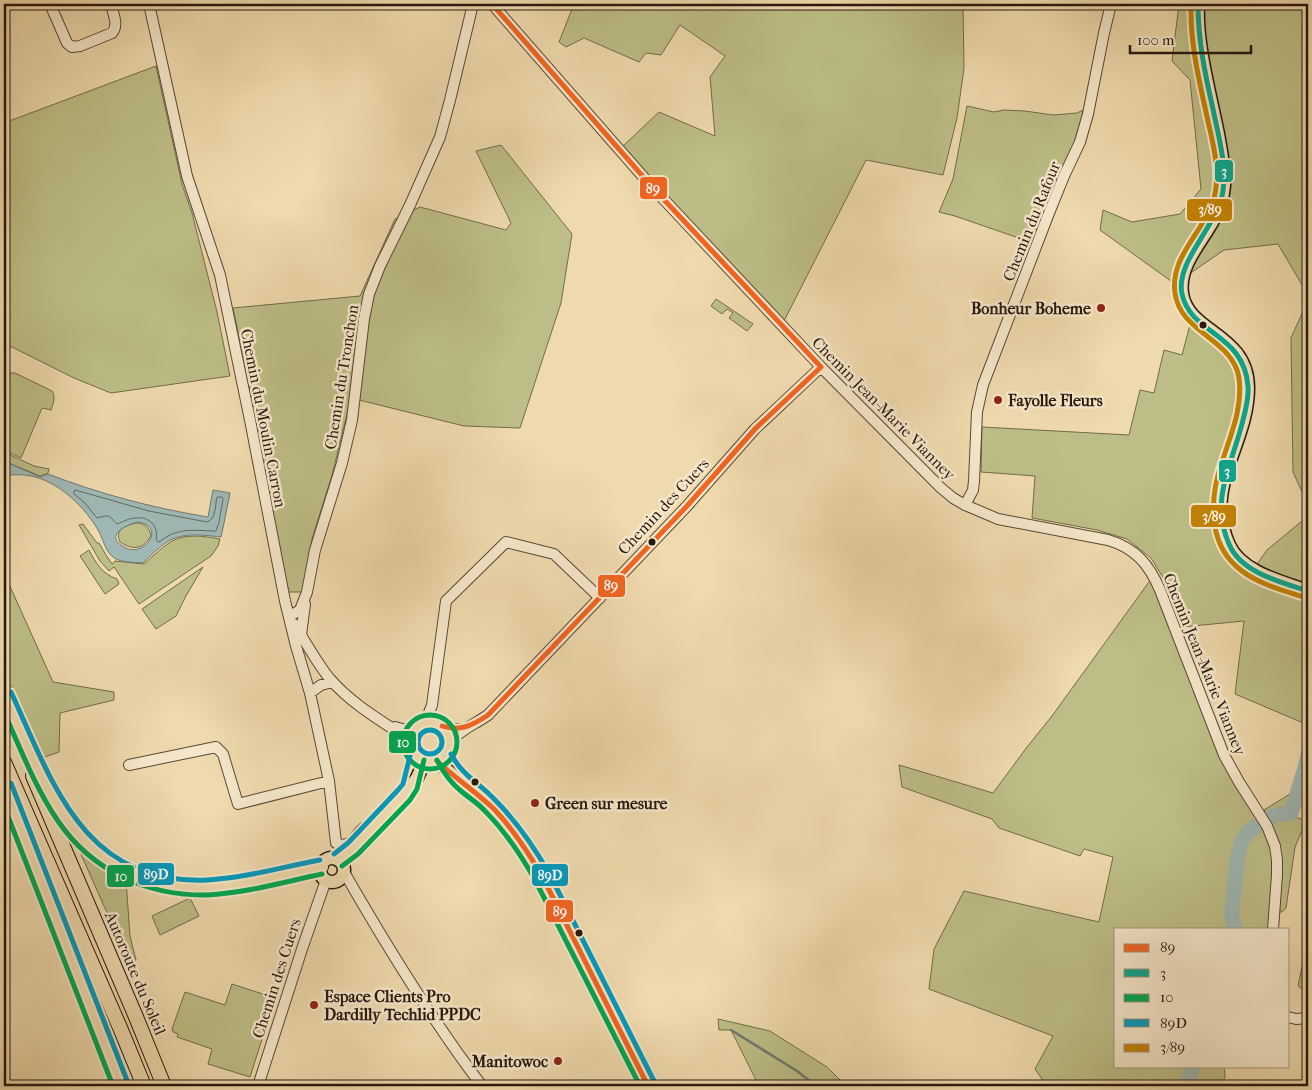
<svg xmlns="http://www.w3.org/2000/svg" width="1312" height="1090" viewBox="0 0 1312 1090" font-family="'IM FELL French Canon',serif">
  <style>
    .green { fill: #bdbe87; stroke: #726b4b }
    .water { fill: #9fb8b5; stroke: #6f7873; fill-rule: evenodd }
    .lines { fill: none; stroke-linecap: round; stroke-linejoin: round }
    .shore { stroke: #636862; stroke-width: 1 }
    .stream { stroke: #6f7873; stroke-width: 2.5 }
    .river { stroke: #9fb8b5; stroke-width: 15 }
    .minor-casing { stroke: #594836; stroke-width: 12 }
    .major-casing { stroke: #27180f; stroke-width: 15 }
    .highway-casing { stroke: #27180f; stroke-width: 16 }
    .minor { stroke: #f5e7ca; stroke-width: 10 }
    .major { stroke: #efdaad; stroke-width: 12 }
    .highway { stroke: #efdaad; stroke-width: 14 }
    .bus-1-casing { stroke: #f5e7ca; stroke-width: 9 }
    .bus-2-casing { stroke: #f5e7ca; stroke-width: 9 }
    .bus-3-casing { stroke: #f5e7ca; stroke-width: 9 }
    .bus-4-casing { stroke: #f5e7ca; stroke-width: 9 }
    .bus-5-casing { stroke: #f5e7ca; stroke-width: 9 }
    .bus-1 { stroke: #f26522; stroke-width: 5 }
    .bus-2 { stroke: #0ba78e; stroke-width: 5 }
    .bus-3 { stroke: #00a651; stroke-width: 5 }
    .bus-4 { stroke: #049abb; stroke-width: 5 }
    .bus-5 { stroke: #c38204; stroke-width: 5 }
    .poi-dot { fill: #8f2418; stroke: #f5e7ca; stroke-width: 2 }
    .bus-dot { fill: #27180f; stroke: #f5e7ca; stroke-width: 2 }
    .labels { text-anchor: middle; stroke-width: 5; stroke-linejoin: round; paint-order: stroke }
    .street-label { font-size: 16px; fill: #27180f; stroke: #f5e7ca }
    .poi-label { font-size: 16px; font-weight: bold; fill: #27180f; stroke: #f5e7ca; text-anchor: start }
    .line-badge { stroke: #f5e7ca; stroke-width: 2 }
    .badge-label { font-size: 14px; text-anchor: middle; font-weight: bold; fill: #fff }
  </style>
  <rect width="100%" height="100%" fill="#efdaad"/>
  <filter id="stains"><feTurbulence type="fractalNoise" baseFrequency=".004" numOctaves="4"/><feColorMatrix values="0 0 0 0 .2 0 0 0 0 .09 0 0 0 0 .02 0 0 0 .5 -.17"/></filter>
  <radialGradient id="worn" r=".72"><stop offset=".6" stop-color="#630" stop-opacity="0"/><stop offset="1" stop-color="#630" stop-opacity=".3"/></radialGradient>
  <path class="green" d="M 574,4 L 963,4 L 964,68 L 957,118 L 943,175 L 866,160 L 784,321 L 622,147 L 659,112 L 715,136 L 710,77 L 725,56 L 680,25 L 661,55 L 646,53 L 639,62 L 584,38 L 566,47 L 559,42 Z
    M 1179,4 L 1308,4 L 1308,295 L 1278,244 L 1224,250 L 1175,284 L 1100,230 L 1103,210 L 1132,222 L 1180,214 L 1201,189 L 1190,80 L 1172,61 Z
    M 156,66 L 182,184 L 192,213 L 217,312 L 230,376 L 111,393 L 74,378 L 4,343 L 4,123 Z
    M 967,106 L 994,112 L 1004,110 L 1025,111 L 1053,115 L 1077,113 L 1090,107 L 1033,243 L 955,216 L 939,212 L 953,179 Z
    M 501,145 L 572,234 L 561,303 L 520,428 L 464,426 L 351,398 L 332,475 L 312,539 L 303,592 L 288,592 L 246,370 L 233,308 L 360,296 L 395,219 L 420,207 L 506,230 L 511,223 L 476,151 Z
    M 716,299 L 753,324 L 747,331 L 729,318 L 733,313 L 727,309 L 722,314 L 711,306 Z
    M 1308,300 L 1308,505 L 1293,472 L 1291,338 Z
    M 1190,325 L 1221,348 L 1236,371 L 1243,394 L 1227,451 L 1218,476 L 1213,498 L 1212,522 L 1219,542 L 1234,565 L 1251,573 L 1267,550 L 1308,516 L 1308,725 L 1235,694 L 1244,621 L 1182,627 L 1164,579 L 1151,558 L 1127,539 L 1097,530 L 1032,518 L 1035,476 L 981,472 L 982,427 L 1129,435 L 1140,390 L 1154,393 L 1164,350 L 1182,355 Z
    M 7,373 L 15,373 L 52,391 C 56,397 53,404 51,410 L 42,408 L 21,458 L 4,450 L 4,379 Z
    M 4,452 L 34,466 L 49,469 L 48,473 L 40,476 L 4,461 Z
    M 137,523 C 145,524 149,527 151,535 C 145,549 133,551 120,542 C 114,529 126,525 137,523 Z
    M 83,524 L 97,543 L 99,543 L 106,555 L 112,564 L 115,561 L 144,564 C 152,557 160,549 169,543 C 183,533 204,536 220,539 L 218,546 L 211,556 L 139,604 L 114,567 L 109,571 L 100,561 L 79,525 Z
    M 89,550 C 96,563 102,574 117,579 L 119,584 L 105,594 L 80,556 Z
    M 203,567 L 186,596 L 176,616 L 156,629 L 142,609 Z
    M 4,573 L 53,682 L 114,692 L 114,700 L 60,713 L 59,752 L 42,758 L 4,670 Z
    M 1154,575 L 1239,782 L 1259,823 L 1265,820 L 1264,810 L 1290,794 L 1308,736 L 1308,774 L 1298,805 L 1293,810 L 1292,814 L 1290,815 L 1306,821 L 1295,847 L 1286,908 L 1282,912 L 1275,912 L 1273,929 L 1116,929 L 1116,1066 L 1224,1066 L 1225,1077 L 1221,1086 L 1047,1086 L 1035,1069 L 1053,1036 L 929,989 L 934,949 L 964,891 L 1099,922 L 1113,857 L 1084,849 L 1080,856 L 999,828 L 992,819 L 902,787 L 899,765 L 993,793 L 1027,747 L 1052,716 Z
    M 75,841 L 85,852 L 126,880 L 130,936 L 136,960 L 129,962 Z
    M 190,898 L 199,916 L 160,935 L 152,916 Z
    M 1308,938 L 1308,994 L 1298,986 Z
    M 232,984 L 275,998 L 250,1077 L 208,1064 L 212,1049 L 177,1037 L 178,1034 L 173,1032 L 172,1029 L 185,992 L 225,1005 Z
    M 718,1019 L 770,1031 L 827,1067 L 846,1086 L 759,1086 L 731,1030 L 719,1030 Z"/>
  <path class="water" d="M 4,461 L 40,477 L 48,474 C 100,494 153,508 208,517 L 213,490 L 230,493 L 224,523 L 221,537 C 203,535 182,532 167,542 C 158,548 150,556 143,563 C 134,562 120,563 113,557 C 105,551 103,538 98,530 C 85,507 58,481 31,476 C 22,474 13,475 4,475 ZM 138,522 C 166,526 146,557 126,548 C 103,537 124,525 138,522 Z"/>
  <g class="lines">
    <path class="shore" d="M 75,490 L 149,511 L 207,522 C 216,519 215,506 217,497 L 222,497 L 223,499 L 219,522 L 216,531 C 199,531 181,527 165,538 C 163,539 161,541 158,542 L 156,540 C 159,527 150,516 136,518 C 129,518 123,522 117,524 C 108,516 112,514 97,518 L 85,503 L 74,494 Z"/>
    <path class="stream" d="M 731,1030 L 797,1071 L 816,1086"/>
    <path class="river" d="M 1236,929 L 1232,919 L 1232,911 L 1237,859 L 1242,841 L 1250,830 L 1273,816 L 1279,814 L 1286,814 L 1291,813 L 1305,769 L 1308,755
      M 1186,1086 L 1193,1066"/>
    <g class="minor-casing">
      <path id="minor" d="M 50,4 L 67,43 L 72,47 L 80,46 L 112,33 C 119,25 113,14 111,4
        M 149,4 L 187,176 L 220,275 L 250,420 L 285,601 L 296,646 L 310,693 L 329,781 L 336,843 C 353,850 355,833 365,827 C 369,825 374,824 377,823
        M 492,4 L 653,188 L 821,367 L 941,488 L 953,498 L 965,505 L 998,519 L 1108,540 C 1135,548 1149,564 1160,590 L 1224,755 L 1239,782 L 1267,826 L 1275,846 L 1277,860 L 1277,875 L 1273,929
        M 965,505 L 973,490 L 974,481 L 977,412 L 983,385 L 1049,213 L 1064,176 L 1080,142 L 1088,114 L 1104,33 L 1111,4
        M 290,616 L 300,610 L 307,592 L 315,550 L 342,463 L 352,420 L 364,319 L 369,294 L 380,266 L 410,205 L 440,137 L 450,100 L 473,4
        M 294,624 C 306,642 316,662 330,679 C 351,703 378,719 404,736 L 409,741
        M 301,635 L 305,604
        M 310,693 L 321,685 L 333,682
        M 425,723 L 432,705 L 446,601 L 506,542 L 554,554 L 600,598
        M 442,726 L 448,729 L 464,729
        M 395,727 L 410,731 L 414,730
        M 450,742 C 461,729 474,725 488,715 L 687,506 L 755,429 L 821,367
        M 129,765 L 216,747 L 223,754 L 238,804 L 329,781
        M 344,872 C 386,945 431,1019 482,1086
        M 1288,1017 L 1296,1019 L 1308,1018
        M 258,1086 L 302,949 L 326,880"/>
    </g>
    <g class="major-casing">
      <path id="major" d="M 1198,4 C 1196,45 1210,93 1218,134 C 1221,151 1225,169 1224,186 C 1223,196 1221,206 1216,215 C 1204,240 1178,264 1182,293 C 1187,333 1248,333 1248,388 C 1248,445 1202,486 1229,545 C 1241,572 1282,582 1308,591
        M410 742a20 20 0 1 1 40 0a20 20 0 1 1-40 0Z
        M 437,761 C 452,776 470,787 485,801 C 509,822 526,849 542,876 L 648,1086
        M320 870a12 12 0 1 1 24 0a12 12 0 1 1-24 0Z
        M 338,860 L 353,849 L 404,795 L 417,778 L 421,769 L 426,762"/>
    </g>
    <g class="highway-casing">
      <path id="highway" d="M 4,695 C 16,721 28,748 41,774 C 50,794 60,813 74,830 C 107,871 156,890 208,887 C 246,884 283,874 321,867
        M 4,762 L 121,1030 L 144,1086
        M 33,776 L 136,1017 L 164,1086
        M 4,786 L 121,1086"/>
    </g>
    <use href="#minor" class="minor"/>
    <use href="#major" class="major"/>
    <use href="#highway" class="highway"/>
    <g class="bus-1-casing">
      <path id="bus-1" d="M 492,4 L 653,188 L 821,367
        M 442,726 C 460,732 473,725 488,715 L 687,506 L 755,429 L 821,367
        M 437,761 C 455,778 476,792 494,809 C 513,829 528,852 542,876 L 648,1086"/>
    </g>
    <g class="bus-2-casing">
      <path id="bus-2" d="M 1198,4 C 1198,40 1205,74 1213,109 C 1218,135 1227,164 1223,191 C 1218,226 1175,261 1182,294 C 1191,335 1244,333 1248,386 C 1249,397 1246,409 1243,420 C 1233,463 1209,499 1229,544 C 1241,573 1281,582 1308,591"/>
    </g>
    <g class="bus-3-casing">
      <path id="bus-3" d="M 4,712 C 20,748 36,789 58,821 C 92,871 147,896 207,895 C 246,893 284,882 322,874
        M403 742a27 27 0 1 1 54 0a27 27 0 1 1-54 0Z
        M 437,760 C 443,772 451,783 461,791 C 469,798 478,803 485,811 C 505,831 521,855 535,880 L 640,1086
        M 4,806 L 113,1086
        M 342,866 L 358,854 L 410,800 L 417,789 L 424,760"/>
    </g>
    <g class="bus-4-casing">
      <path id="bus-4" d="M 11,692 C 53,784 84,885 207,880 C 245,878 282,867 320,860
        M418 742a12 12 0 1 1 24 0a12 12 0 1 1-24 0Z
        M 451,754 C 464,778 479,782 496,801 C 517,822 534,847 549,873 L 655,1083
        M 11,783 L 128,1083
        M 334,854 L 348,843 L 398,790 L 403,784 L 410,756"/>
    </g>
    <g class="bus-5-casing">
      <path id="bus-5" d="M 1191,4 C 1190,41 1198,76 1206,112 C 1211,136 1219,162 1216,187 C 1213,226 1169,252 1175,293 C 1180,333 1233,339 1239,378 C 1243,407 1231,434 1222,462 C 1210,496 1207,541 1237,567 C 1256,584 1283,590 1306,598"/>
    </g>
    <use href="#bus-1" class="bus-1"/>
    <use href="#bus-2" class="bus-2"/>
    <use href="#bus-3" class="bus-3"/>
    <use href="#bus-4" class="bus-4"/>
    <use href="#bus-5" class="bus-5"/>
  </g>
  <g class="poi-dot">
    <circle cx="1101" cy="308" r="5"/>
    <circle cx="998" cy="400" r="5"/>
    <circle cx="535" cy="803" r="5"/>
    <circle cx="314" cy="1005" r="5"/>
    <circle cx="558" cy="1061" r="5"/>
  </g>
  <g class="bus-dot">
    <circle cx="1203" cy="325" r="4.5"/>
    <circle cx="652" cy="542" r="4.5"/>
    <circle cx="475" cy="782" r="4.5"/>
    <circle cx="579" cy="933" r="4.5"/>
  </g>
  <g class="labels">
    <g class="street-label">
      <text transform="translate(1031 221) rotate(-68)" y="6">Chemin du Rafour</text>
      <text transform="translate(341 377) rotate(-81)" y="6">Chemin du Tronchon</text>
      <text transform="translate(884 408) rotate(45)" y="6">Chemin Jean-Marie Vianney</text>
      <text transform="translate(264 418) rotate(79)" y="6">Chemin du Moulin Carron</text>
      <text transform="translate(663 506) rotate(-47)" y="6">Chemin des Cuers</text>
      <text transform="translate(1205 664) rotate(68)" y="6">Chemin Jean-Marie Vianney</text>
      <text transform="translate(136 973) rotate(67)" y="6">Autoroute du Soleil</text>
      <text transform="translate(276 978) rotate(-72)" y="6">Chemin des Cuers</text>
    </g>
    <g class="poi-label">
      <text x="1091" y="314" text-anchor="end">Bonheur Boheme</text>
      <text x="1008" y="406">Fayolle Fleurs</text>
      <text x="545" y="809">Green sur mesure</text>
      <text x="324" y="1002">Espace Clients Pro<tspan x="324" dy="18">Dardilly Techlid PPDC</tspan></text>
      <text x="548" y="1067" text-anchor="end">Manitowoc</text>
    </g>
  </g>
  <g class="line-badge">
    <rect x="1214" y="159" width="20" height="24" rx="5" fill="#0ba78e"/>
    <rect x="639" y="176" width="29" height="24" rx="5" fill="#f26522"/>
    <rect x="1186" y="198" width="47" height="24" rx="5" fill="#c38204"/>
    <rect x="1218" y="459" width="19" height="24" rx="5" fill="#0ba78e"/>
    <rect x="1190" y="504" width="47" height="24" rx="5" fill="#c38204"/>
    <rect x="597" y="574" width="29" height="24" rx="5" fill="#f26522"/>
    <rect x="388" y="730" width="29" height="24" rx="5" fill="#00a651"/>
    <rect x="137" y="862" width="38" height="24" rx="5" fill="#049abb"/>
    <rect x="531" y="863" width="38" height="24" rx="5" fill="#049abb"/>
    <rect x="106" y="864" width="29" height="24" rx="5" fill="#00a651"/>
    <rect x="545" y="899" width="29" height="24" rx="5" fill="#f26522"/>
  </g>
  <g class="badge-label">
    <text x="1224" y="176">3</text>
    <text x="653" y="193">89</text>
    <text x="1210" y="214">3/89</text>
    <text x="1227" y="476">3</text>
    <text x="1214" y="521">3/89</text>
    <text x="611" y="590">89</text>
    <text x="403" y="747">10</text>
    <text x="156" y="879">89D</text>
    <text x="550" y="880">89D</text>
    <text x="121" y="881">10</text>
    <text x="560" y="916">89</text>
  </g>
  <rect width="1312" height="1090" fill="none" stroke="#efdaad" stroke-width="20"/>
  <rect x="5" y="5" width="1302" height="1080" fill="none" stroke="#27180f" stroke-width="2.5"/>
  <rect x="10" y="10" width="1292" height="1070" fill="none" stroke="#27180f"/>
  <rect x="1114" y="928" width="175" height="140" fill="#f5e7ca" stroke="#a3947f"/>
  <rect x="1124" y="944" width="25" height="8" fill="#f26522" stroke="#a3947f"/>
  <text x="1160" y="952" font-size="15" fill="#27180f">89</text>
  <rect x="1124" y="969" width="25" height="8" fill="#0ba78e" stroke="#a3947f"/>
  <text x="1160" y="978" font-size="15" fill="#27180f">3</text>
  <rect x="1124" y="994" width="25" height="8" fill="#00a651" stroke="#a3947f"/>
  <text x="1160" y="1002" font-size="15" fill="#27180f">10</text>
  <rect x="1124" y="1019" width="25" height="8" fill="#049abb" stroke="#a3947f"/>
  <text x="1160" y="1028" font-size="15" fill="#27180f">89D</text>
  <rect x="1124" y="1044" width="25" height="8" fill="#c38204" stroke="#a3947f"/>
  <text x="1160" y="1052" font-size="15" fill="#27180f">3/89</text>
  <path d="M1130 45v8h121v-8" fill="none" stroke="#27180f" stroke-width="2.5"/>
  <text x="1137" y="45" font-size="15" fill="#27180f" stroke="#f5e7ca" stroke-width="4" paint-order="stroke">100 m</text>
  <rect width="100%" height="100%" filter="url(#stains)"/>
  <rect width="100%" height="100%" fill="url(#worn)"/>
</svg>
